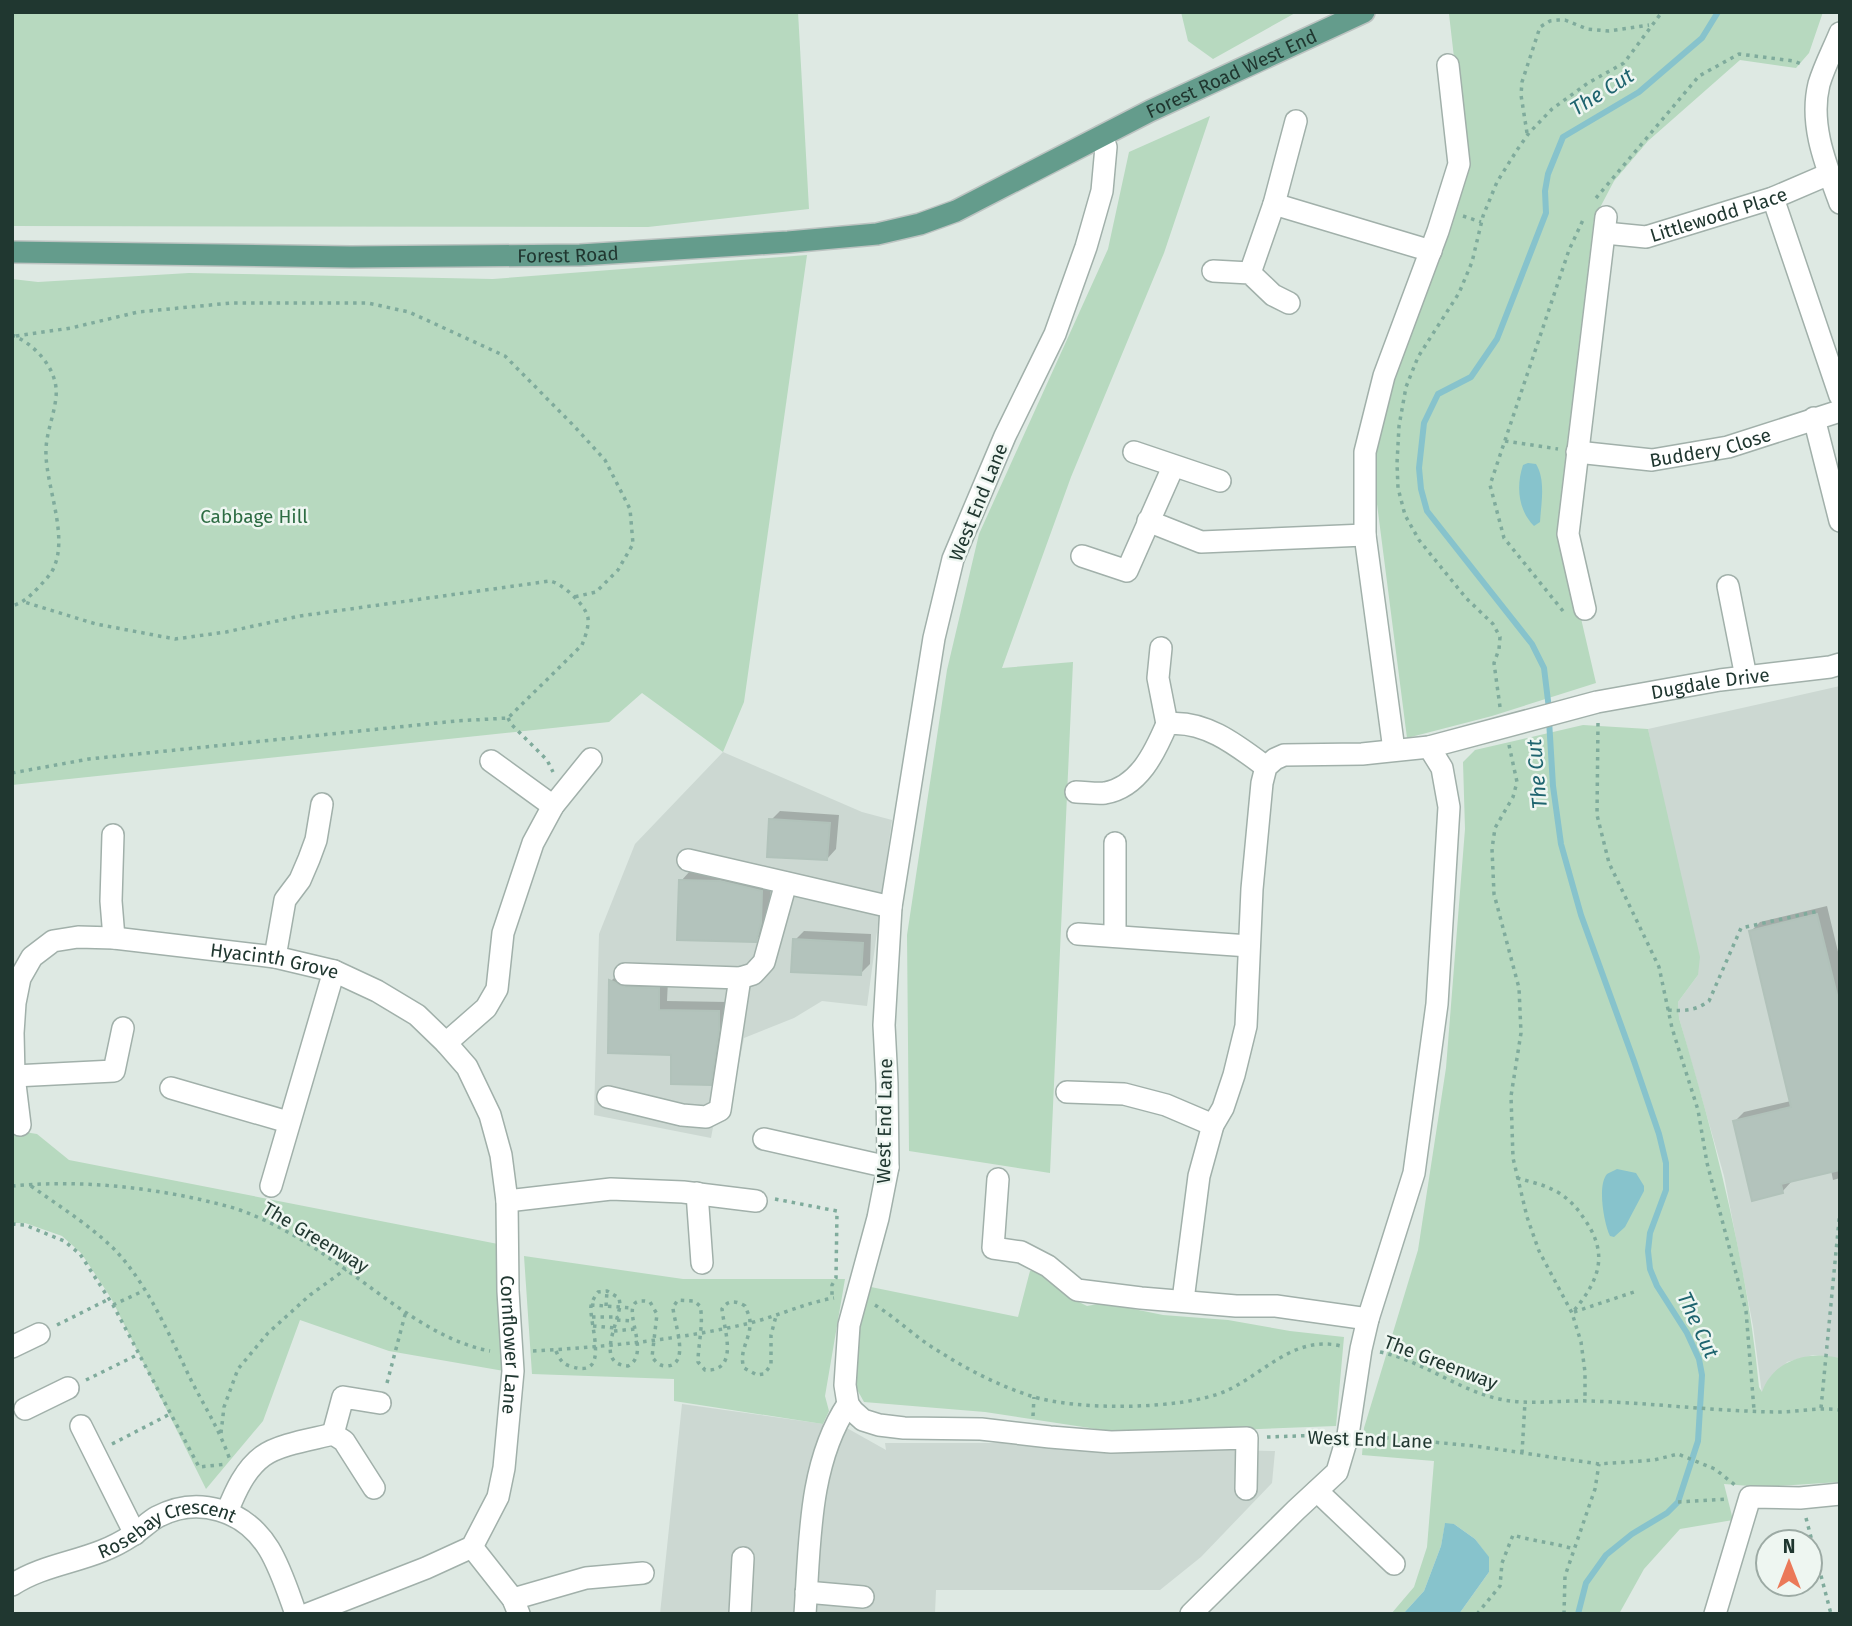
<svg xmlns="http://www.w3.org/2000/svg" width="1852" height="1626" viewBox="0 0 1852 1626" font-family="'Fira Sans',sans-serif">
  <style>
    .built { fill: #ccd8d2 }
    .green { fill: #b7d9bf }
    .water { fill: #87c3cc }
    .shadow { fill: #0003 }
    .lines { fill: none; stroke-linecap: round; stroke-linejoin: round }
    .stream { stroke: #87c3cc; stroke-width: 6 }
    .building { fill: #b3c3bc; stroke: #b1c2ba; stroke-width: 2 }
    .minor-casing { stroke: #a1b0aa; stroke-width: 24 }
    .major-casing { stroke: #bcc3c1; stroke-width: 24 }
    .path { stroke: #7fab9c; stroke-width: 3.5; stroke-dasharray: 3.5 5; stroke-linecap: butt }
    .minor { stroke: #fff; stroke-width: 21 }
    .major { stroke: #649c8c; stroke-width: 21 }
    .labels { text-anchor: middle; stroke-width: 5; stroke-linejoin: round; paint-order: stroke }
    .street-label { font-size: 19px; fill: #203730; stroke: #eef6f1 }
    .park-label { font-size: 19px; fill: #2d6c43; stroke: #eef6f1 }
    .water-label { font-size: 21px; font-style: italic; fill: #1e646f; stroke: #eef6f1 }
  </style>
  <rect width="100%" height="100%" fill="#dee9e3"/>
  <path class="built" d="M 1840,686 L 1840,1358 L 1813,1355 L 1787,1362 L 1762,1394 L 1753,1326 L 1724,1176 L 1679,1018 L 1678,1002 L 1698,975 L 1648,729 Z
    M 723,752 L 862,812 L 892,820 L 867,1006 L 822,1001 L 794,1018 L 744,1038 L 729,1113 L 714,1122 L 711,1138 L 594,1115 L 599,934 L 635,844 Z
    M 682,1404 L 845,1427 L 886,1450 L 885,1443 L 1017,1443 L 1027,1445 L 1275,1451 L 1272,1483 L 1201,1557 L 1160,1590 L 936,1590 L 935,1614 L 660,1614 Z"/>
  <path class="green" d="M 12,12 L 798,12 L 809,209 L 648,227 L 12,226 Z
    M 1181,12 L 1297,12 L 1213,59 L 1188,41 Z
    M 1452,12 L 1823,12 L 1809,53 L 1796,68 L 1740,60 L 1648,141 L 1614,181 L 1594,219 L 1560,504 L 1560,528 L 1596,683 L 1492,716 L 1407,738 L 1372,465 L 1394,381 L 1467,171 L 1449,14 Z
    M 1210,116 L 1164,253 L 1071,477 L 1002,668 L 1073,662 L 1050,1173 L 909,1151 L 907,935 L 947,670 L 979,534 L 1108,249 L 1129,152 Z
    M 807,255 L 744,702 L 723,752 L 642,693 L 609,722 L 12,785 L 12,279 L 38,282 L 189,273 L 493,279 Z
    M 1583,725 L 1648,729 L 1700,957 L 1698,975 L 1678,1002 L 1679,1018 C 1715,1139 1747,1261 1759,1387 L 1762,1392 C 1773,1360 1808,1350 1840,1358 L 1840,1482 L 1763,1487 L 1724,1484 L 1733,1520 L 1680,1529 L 1644,1569 L 1619,1614 L 1459,1614 L 1489,1572 L 1489,1558 L 1475,1539 L 1454,1524 L 1445,1524 L 1441,1546 L 1424,1591 L 1403,1614 L 1391,1614 L 1414,1587 L 1427,1547 L 1434,1461 L 1362,1455 L 1364,1428 L 1418,1250 L 1446,1068 L 1465,829 L 1463,762 L 1475,750 Z
    M 12,1130 L 37,1134 L 69,1160 L 498,1244 L 504,1371 L 389,1351 L 300,1320 L 263,1421 L 206,1489 L 111,1298 L 81,1253 L 62,1236 L 25,1223 L 12,1223 Z
    M 524,1256 L 683,1279 L 845,1279 L 825,1396 L 829,1411 L 823,1424 L 674,1401 L 674,1379 L 532,1374 Z
    M 1030,1271 L 1044,1271 L 1065,1295 L 1087,1306 L 1104,1303 L 1163,1315 L 1228,1320 L 1290,1331 L 1344,1337 L 1336,1426 L 1129,1434 L 985,1412 L 864,1402 L 854,1384 L 853,1358 L 866,1286 L 1018,1317 Z"/>
  <path class="water" d="M 1528,463 L 1536,464 C 1546,480 1541,504 1540,522 L 1534,526 C 1518,510 1516,486 1523,465 Z
    M 1617,1169 L 1636,1173 L 1644,1186 L 1644,1191 L 1625,1227 L 1614,1237 L 1610,1236 C 1604,1224 1597,1185 1607,1174 C 1610,1172 1614,1171 1617,1169 Z
    M 1445,1523 L 1454,1524 L 1475,1539 L 1489,1557 L 1489,1572 L 1459,1614 L 1403,1614 L 1424,1591 L 1441,1546 Z"/>
  <path class="shadow" d="M 780,811 L 839,815 L 836,849 L 827,859 L 771,820 Z
    M 690,871 L 771,882 L 770,912 L 765,931 L 755,940 L 681,881 Z
    M 1827,906 L 1840,960 L 1840,1178 L 1833,1180 L 1831,1170 L 1791,1180 L 1791,1182 L 1782,1192 L 1735,1121 L 1744,1112 L 1791,1101 L 1751,931 L 1760,922 Z
    M 804,931 L 871,934 L 870,964 L 860,974 L 795,940 Z
    M 620,972 L 668,980 L 667,1001 L 728,1002 L 719,1073 L 710,1083 L 673,1053 L 610,1052 L 611,981 Z"/>
  <g class="lines">
    <path class="stream" d="M 1549,709 L 1544,668 L 1532,644 L 1427,511 L 1421,489 L 1419,468 L 1424,423 L 1438,394 L 1471,377 L 1497,339 L 1546,213 L 1545,191 L 1548,174 L 1563,137 L 1639,92 L 1702,38 L 1718,12
      M 1549,720 L 1553,786 L 1561,844 L 1581,915 L 1634,1061 L 1659,1134 L 1666,1163 L 1666,1190 L 1650,1233 L 1648,1251 L 1650,1269 L 1657,1286 L 1687,1333 L 1699,1359 L 1702,1375 L 1698,1441 L 1678,1502 L 1667,1513 L 1632,1534 L 1606,1555 L 1586,1583 L 1578,1614"/>
  </g>
  <path class="building" d="M 769,819 L 830,823 L 827,860 L 767,857 Z
    M 679,880 L 720,881 L 762,891 L 761,923 L 756,942 L 677,940 Z
    M 1817,914 L 1840,1007 L 1840,1170 L 1781,1184 L 1783,1193 L 1752,1201 L 1733,1121 L 1791,1107 L 1749,931 Z
    M 793,939 L 863,943 L 861,975 L 791,972 Z
    M 609,980 L 625,987 L 659,988 L 659,1010 L 719,1011 L 719,1031 L 711,1085 L 671,1084 L 671,1055 L 608,1053 Z"/>
  <g class="lines">
    <g class="minor-casing">
      <g id="minor">
        <path d="M 1840,33 C 1833,50 1824,67 1819,84 C 1809,125 1826,165 1840,203"/>
        <path d="M 1102,136 L 1106,147 L 1102,191 L 1086,247 L 1055,334 L 1005,436 L 953,559 L 934,638 L 891,907 L 884,1025 L 887,1083 L 888,1167 L 878,1218 L 849,1325 L 845,1385 L 848,1404 L 853,1411 L 863,1420 L 879,1425 L 904,1428 L 981,1429 L 1050,1437 L 1111,1442 L 1247,1438 L 1246,1489"/>
        <path d="M 1773,198 L 1840,396"/>
        <path d="M 1274,204 L 1431,251"/>
        <path id="s1" d="M 1605,233 L 1646,237 L 1773,198 L 1829,174"/>
        <path d="M 1213,271 L 1250,273 L 1273,295 L 1289,303"/>
        <path d="M 1250,273 L 1274,204 L 1296,121"/>
        <path d="M 1814,418 L 1840,521"/>
        <path d="M 1134,452 L 1220,481"/>
        <path id="s2" d="M 1577,452 L 1652,460 L 1728,447 L 1840,411"/>
        <path d="M 1148,521 L 1201,542 L 1365,535"/>
        <path d="M 1082,556 L 1127,571 L 1173,467"/>
        <path d="M 1728,586 L 1746,677"/>
        <path d="M 1585,609 L 1568,534 L 1606,217"/>
        <path d="M 1161,648 L 1158,678 L 1167,724"/>
        <path d="M 1394,750 L 1365,535 L 1365,452 L 1384,376 L 1438,231 L 1459,164 L 1448,65"/>
        <path d="M 491,761 L 553,806"/>
        <path d="M 1076,792 C 1085,792 1096,794 1105,793 C 1139,787 1155,752 1167,724 C 1204,719 1238,746 1266,767"/>
        <path d="M 113,835 L 111,901 L 114,938"/>
        <path d="M 1115,843 L 1115,936"/>
        <path d="M 688,860 L 891,907"/>
        <path d="M 1078,934 L 1249,946"/>
        <path d="M 275,957 L 285,900 L 300,880 L 309,859 L 316,840 L 322,804"/>
        <path d="M 625,974 L 740,978 L 753,974 L 764,962 L 786,883"/>
        <path d="M 446,1043 L 486,1008 L 497,989 L 503,933 L 533,843 L 553,806 L 591,759"/>
        <path d="M 14,1076 L 114,1071 L 123,1028"/>
        <path d="M 171,1088 L 288,1122"/>
        <path d="M 1067,1092 L 1124,1094 L 1166,1105 L 1213,1125"/>
        <path d="M 608,1097 L 682,1115 L 706,1117 L 720,1110 L 740,978"/>
        <path id="s3" d="M 20,1125 L 14,1076 L 13,1033 L 15,1003 L 20,978 L 32,957 L 53,941 L 78,937 L 114,938 L 275,957 L 334,971 L 377,991 L 417,1015 L 446,1043 L 467,1067 L 490,1115 L 501,1155 L 507,1201 L 508,1291 L 513,1371 L 504,1468 L 498,1497 L 472,1547 L 426,1568 L 308,1614"/>
        <path d="M 764,1139 L 888,1167"/>
        <path d="M 998,1179 L 993,1248 L 1021,1252 L 1048,1266 L 1077,1290 L 1141,1298 L 1236,1306 L 1276,1306 L 1368,1319"/>
        <path d="M 271,1186 L 334,971"/>
        <path d="M 697,1193 L 702,1263"/>
        <path d="M 507,1201 L 611,1189 L 683,1192 L 756,1201"/>
        <path id="s4" d="M 1183,1300 L 1199,1176 L 1213,1125 L 1223,1108 L 1234,1075 L 1246,1026 L 1252,889 L 1262,783 L 1266,767 L 1275,759 L 1284,755 L 1362,754 L 1429,747 L 1597,702 L 1720,680 L 1830,667 L 1840,664"/>
        <path d="M 12,1347 L 39,1334"/>
        <path d="M 25,1409 L 68,1388"/>
        <path d="M 81,1426 L 135,1534"/>
        <path d="M 333,1434 L 343,1397 L 380,1403"/>
        <path d="M 1317,1491 L 1394,1564"/>
        <path d="M 227,1512 C 235,1492 245,1469 263,1456 C 279,1444 314,1439 333,1434 L 344,1441 L 374,1488"/>
        <path d="M 472,1547 L 513,1599 L 519,1614"/>
        <path id="s5" d="M 12,1585 C 39,1567 72,1563 102,1551 C 112,1547 122,1542 131,1536 C 140,1531 148,1522 157,1517 C 198,1495 245,1510 269,1549 C 281,1569 288,1592 296,1614"/>
        <path d="M 806,1592 L 863,1597"/>
        <path d="M 513,1599 L 586,1578 L 643,1573"/>
        <path d="M 740,1614 L 743,1558"/>
        <path d="M 805,1614 C 810,1544 808,1464 848,1404"/>
        <path d="M 1191,1614 L 1296,1510 L 1337,1472 L 1348,1435 L 1361,1349 L 1368,1319 L 1414,1173 L 1437,1004 L 1449,807 L 1442,768 L 1429,747"/>
        <path d="M 1715,1614 L 1750,1497 L 1800,1498 L 1840,1494"/>
      </g>
    </g>
    <g class="major-casing">
      <g id="major">
        <path id="s6" d="M 12,252 L 351,257 L 580,255 L 788,242 L 877,234 L 920,224 L 956,211 L 1150,111 L 1364,12"/>
      </g>
    </g>
    <path class="path" d="M 1527,133 L 1521,95 L 1522,82 L 1540,27 L 1550,21 L 1558,20 L 1565,20 L 1587,29 L 1609,31 L 1649,25
      M 1596,198 L 1699,76 L 1739,54 L 1794,61 L 1804,65
      M 1463,216 L 1481,222
      M 12,335 C 35,344 59,370 56,397 C 54,417 45,435 46,455 C 47,488 68,536 54,567 C 51,575 44,581 38,588 C 29,597 24,602 12,606
      M 16,336 L 71,328 L 138,312 L 231,303 L 368,303 L 409,312 L 505,356 L 574,426 L 605,460 L 630,509 L 633,544 L 618,570 L 596,592 L 574,597
      M 1505,441 L 1558,449
      M 1563,611 L 1504,538 L 1490,485 L 1569,250 L 1583,220
      M 1500,707 L 1494,663 L 1499,649 L 1500,637 L 1493,624 L 1466,598 L 1419,540 L 1405,515 L 1398,488 L 1397,463 L 1399,426 L 1406,387 L 1418,357 L 1459,293 L 1472,262 L 1483,216 L 1497,182 L 1517,150 L 1529,133 L 1552,109 L 1588,83 L 1624,63 L 1662,12
      M 508,718 L 511,724 L 547,760 L 553,772
      M 1598,723 L 1597,815 L 1609,863 L 1659,967 L 1672,1028 L 1698,1110 L 1707,1163 L 1746,1311 L 1754,1410
      M 1509,745 L 1517,782 L 1513,797 L 1495,828 L 1492,849 L 1494,894 L 1519,988 L 1521,1033 L 1511,1096 L 1513,1158 L 1527,1217 L 1539,1251 L 1572,1313 L 1581,1342 L 1585,1372 L 1585,1401
      M 12,773 L 89,759 L 456,721 L 508,718 L 582,645 C 585,637 589,627 588,618 C 586,605 562,583 550,581 L 300,616 L 226,632 L 175,639 L 96,624 L 24,602
      M 1668,1010 C 1685,1011 1695,1011 1709,1001 L 1741,928 L 1819,911
      M 1517,1178 C 1531,1182 1546,1185 1559,1193 C 1570,1200 1578,1209 1585,1220 C 1610,1256 1598,1282 1572,1313
      M 12,1186 C 74,1180 138,1186 198,1199 C 214,1203 230,1206 245,1212 C 274,1223 304,1240 329,1258 C 379,1291 431,1340 490,1351
      M 31,1186 C 59,1206 88,1224 113,1248 C 149,1285 170,1337 192,1382 C 206,1409 220,1431 230,1460
      M 775,1199 L 837,1211 L 836,1278 L 832,1285 L 832,1298
      M 12,1224 L 25,1225 L 64,1241 L 80,1254 L 113,1305 L 199,1467 L 227,1464
      M 113,1305 L 143,1291
      M 591,1305 L 632,1308
      M 875,1305 C 898,1319 917,1339 940,1352 C 968,1370 1000,1386 1031,1396 C 1077,1411 1182,1410 1226,1391 C 1265,1373 1294,1335 1341,1346
      M 606,1306 L 607,1291
      M 1574,1312 L 1637,1291
      M 592,1317 L 618,1317
      M 617,1320 L 633,1321
      M 57,1325 L 109,1299
      M 593,1326 L 615,1328
      M 614,1331 L 635,1329
      M 533,1351 C 605,1347 676,1340 746,1324 C 776,1317 804,1303 834,1298
      M 556,1351 C 559,1358 562,1364 570,1366 C 612,1381 589,1325 591,1306 C 592,1301 595,1296 598,1292 L 607,1291 L 619,1298 L 620,1304 C 619,1323 594,1364 628,1366 C 656,1352 609,1292 650,1302 L 657,1314 L 652,1357 C 655,1361 659,1366 666,1366 C 692,1366 673,1320 673,1307 L 678,1300 L 694,1301 L 700,1306 C 704,1322 698,1345 698,1362 L 705,1370 C 740,1372 724,1330 722,1309 C 728,1299 737,1301 745,1306 C 747,1311 750,1317 750,1322 C 751,1339 738,1351 744,1368 L 757,1375 L 764,1374 L 771,1365 L 771,1335 L 776,1316
      M 1380,1352 C 1424,1361 1460,1392 1504,1400 C 1532,1405 1561,1400 1589,1401 C 1652,1403 1714,1411 1776,1412 C 1798,1412 1818,1407 1840,1410
      M 86,1380 L 139,1354
      M 387,1383 L 406,1311
      M 1821,1408 L 1840,1210
      M 1033,1416 L 1034,1397
      M 221,1433 L 224,1407 L 238,1369 L 268,1333 L 310,1295 L 346,1269
      M 1368,1436 L 1475,1446 L 1599,1464 L 1654,1460 L 1678,1454 L 1715,1469 L 1735,1485
      M 1267,1437 L 1326,1435
      M 112,1444 L 170,1414
      M 1522,1453 L 1525,1402
      M 1678,1502 L 1727,1499
      M 1806,1518 L 1831,1614
      M 1477,1614 L 1500,1586 L 1502,1563 L 1513,1535 C 1533,1541 1554,1543 1574,1549
      M 1564,1614 L 1565,1576 L 1595,1489 L 1599,1464"/>
    <use href="#minor" class="minor"/>
    <use href="#major" class="major"/>
  </g>
  <g class="labels">
    <g class="street-label">
      <text dy="7" stroke="none"><textPath href="#s6" startOffset="1256">Forest Road West End</textPath></text>
      <text dy="7" stroke="none"><textPath href="#s1" startOffset="117">Littlewodd Place</textPath></text>
      <text dy="7" stroke="none"><textPath href="#s6" startOffset="556">Forest Road</textPath></text>
      <text dy="7" stroke="none"><textPath href="#s2" startOffset="135">Buddery Close</textPath></text>
      <text transform="translate(978 502) rotate(-68)" y="7">West End Lane</text>
      <text dy="7" stroke="none"><textPath href="#s4" startOffset="999">Dugdale Drive</textPath></text>
      <text dy="7" stroke="none"><textPath href="#s3" startOffset="422">Hyacinth Grove</textPath></text>
      <text transform="translate(884 1121) rotate(-89)" y="7">West End Lane</text>
      <text transform="translate(316 1237) rotate(31)" y="7">The Greenway</text>
      <text dy="7" stroke="none"><textPath href="#s3" startOffset="934">Cornflower Lane</textPath></text>
      <text transform="translate(1441 1362) rotate(21)" y="7">The Greenway</text>
      <text transform="translate(1370 1439) rotate(2)" y="7">West End Lane</text>
      <text dy="7" stroke="none"><textPath href="#s5" startOffset="168">Rosebay Crescent</textPath></text>
    </g>
    <g class="park-label">
      <text x="254" y="523">Cabbage Hill</text>
    </g>
    <g class="water-label">
      <text transform="translate(1602 92) rotate(-32)" y="7">The Cut</text>
      <text transform="translate(1537 774) rotate(-95)" y="7">The Cut</text>
      <text transform="translate(1698 1325) rotate(65)" y="7">The Cut</text>
    </g>
  </g>
  <rect width="1852" height="1626" fill="none" stroke="#203730" stroke-width="28"/>
  <g transform="translate(1789 1563)"><circle r="33" fill="#eef6f1" stroke="#9caaa4" stroke-width="2"/>
  <path d="M0-5L12 26L0 18L-12 26Z" fill="#eb7959"/>
  <text y="-10" font-size="19" font-weight="bold" text-anchor="middle" fill="#203730">N</text>
  </g>
</svg>
